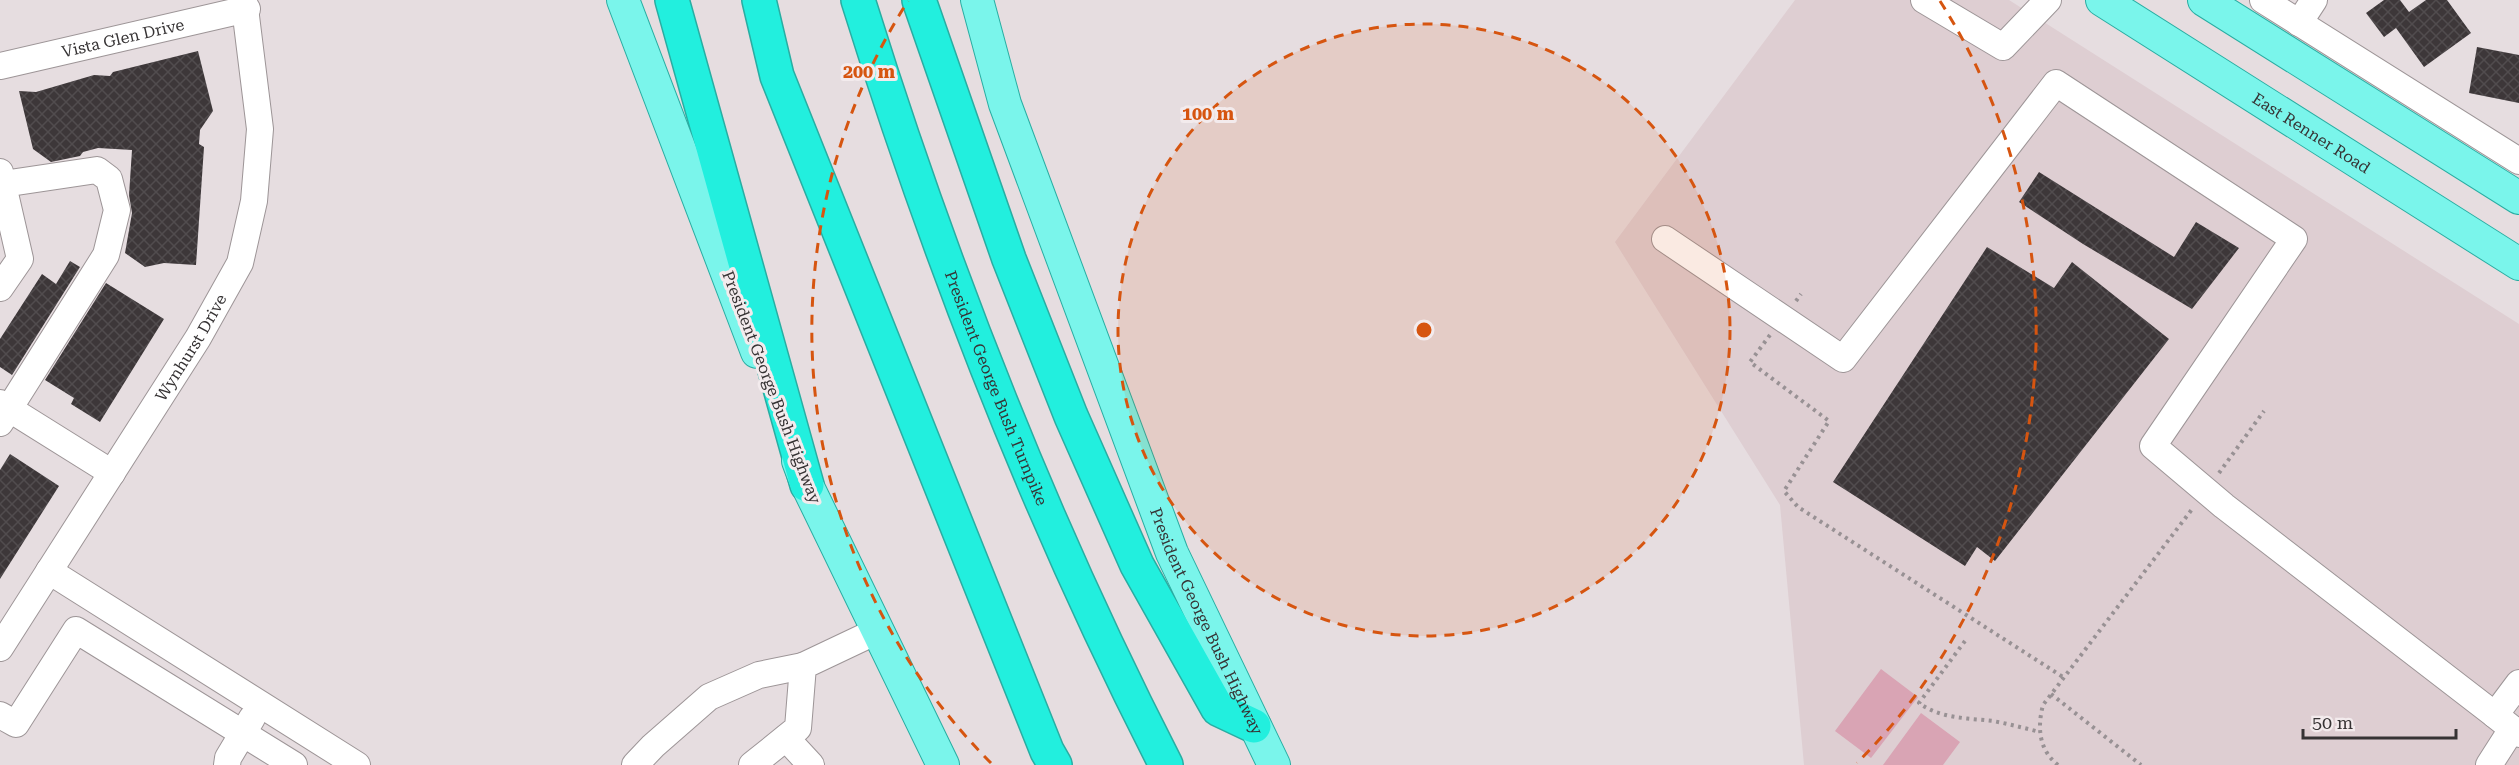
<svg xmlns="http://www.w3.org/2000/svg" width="2519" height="765" viewBox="0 0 2519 765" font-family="'Roboto Serif',serif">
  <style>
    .built { fill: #deced2 }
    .garden { fill: #d9a4b4 }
    .building { fill: url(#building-cross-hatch) }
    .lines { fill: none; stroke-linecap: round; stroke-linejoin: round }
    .minor-casing { stroke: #9d9597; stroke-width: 28 }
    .major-casing { stroke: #29ada2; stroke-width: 34 }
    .highway-casing { stroke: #29ada2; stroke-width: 36 }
    .path { stroke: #989194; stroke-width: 4; stroke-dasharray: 3 4.5; stroke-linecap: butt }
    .minor { stroke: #fff; stroke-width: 26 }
    .major { stroke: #7af5eb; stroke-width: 32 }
    .highway { stroke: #22efde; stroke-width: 33 }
    .ring { fill: none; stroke: #d65510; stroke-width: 3; stroke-dasharray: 10 8 }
    .labels { text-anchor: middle; stroke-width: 6; stroke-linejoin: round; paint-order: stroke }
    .street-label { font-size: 16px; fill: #363334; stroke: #f3ebed }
    .centre { fill: #d65510; stroke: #f3ebed; stroke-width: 3 }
    .ring-label { font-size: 18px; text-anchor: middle; font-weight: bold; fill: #d65510; stroke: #f3ebed; stroke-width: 6; stroke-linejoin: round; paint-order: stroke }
  </style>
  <defs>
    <pattern id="building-cross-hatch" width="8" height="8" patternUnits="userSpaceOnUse" patternTransform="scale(1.5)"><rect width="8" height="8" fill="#3d3739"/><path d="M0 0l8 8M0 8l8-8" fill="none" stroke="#514c4e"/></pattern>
  </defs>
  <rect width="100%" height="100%" fill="#e6dde0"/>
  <path class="built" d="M 1795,0 L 2009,0 L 2519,324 L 2519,765 L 1804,765 L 1780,505 L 1615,242 Z"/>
  <path class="garden" d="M 1881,669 L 1918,697 L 1871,758 L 1835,731 Z
    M 1921,713 L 1960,742 L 1943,765 L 1883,765 Z"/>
  <path class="building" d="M 2384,0 L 2400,0 L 2409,12 L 2426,0 L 2447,0 L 2471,33 L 2424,67 L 2396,28 L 2384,37 L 2366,13 Z
    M 2477,47 L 2519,55 L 2519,103 L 2469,93 Z
    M 198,51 L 213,111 L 200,130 L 199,144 L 204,147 L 196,265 L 164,263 L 145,267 L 125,253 L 132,213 L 129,195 L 132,150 L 98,148 L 83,152 L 80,156 L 51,162 L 33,149 L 19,91 L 36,92 L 94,75 L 110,76 L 113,72 Z
    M 2039,172 L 2174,257 L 2196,222 L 2239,248 L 2192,309 L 2083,244 L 2019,202 Z
    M 1987,247 L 2054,288 L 2072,262 L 2169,339 L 1995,561 L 1977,547 L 1965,566 L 1833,482 Z
    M 70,261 L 80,267 L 12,375 L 0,367 L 0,339 L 42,274 L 56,284 Z
    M 106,283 L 164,319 L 100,422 L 71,404 L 74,398 L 45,380 Z
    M 10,454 L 59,486 L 0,579 L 0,470 Z"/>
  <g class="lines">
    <g class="minor-casing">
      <g id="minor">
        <path d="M 1924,0 L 2003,47 L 2048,0"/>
        <path d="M 2263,0 L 2519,161"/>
        <path d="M 2299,23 L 2314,0"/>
        <path id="s1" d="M 0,66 L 247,9"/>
        <path d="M 0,172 L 20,259 L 0,288"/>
        <path d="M 1665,239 L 1843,359 L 2056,83 L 2294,239 L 2153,446 L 2224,506 L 2495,715"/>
        <path d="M 0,403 L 112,473"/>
        <path d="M 0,423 L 106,255 L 117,210 L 109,179 L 97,170 L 3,184"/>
        <path d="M 49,571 L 357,765"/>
        <path id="s2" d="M 0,648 L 198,338 L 240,263 L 254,201 L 260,129 L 244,0"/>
        <path d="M 2519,683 L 2495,715 L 2519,734"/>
        <path d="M 0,715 L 16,724 L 76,630 L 294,765"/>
        <path d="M 786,738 L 811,765"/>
        <path d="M 227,765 L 228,758 L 252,718"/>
        <path d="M 635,765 L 653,746 L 709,697 L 759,675 L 803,666"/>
        <path d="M 752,765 L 798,728 L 803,666 L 879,630"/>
        <path d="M 2489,765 L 2512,729"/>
      </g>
    </g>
    <g class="major-casing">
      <g id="major">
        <path d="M 623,0 L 757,352"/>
        <path id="s3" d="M 977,0 L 1005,104 L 1172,553 L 1274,765"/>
        <path id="s4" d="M 2102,0 L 2519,264"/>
        <path d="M 2204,0 L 2519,198"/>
        <path d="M 798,461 L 807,485 L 943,765"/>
      </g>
    </g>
    <g class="highway-casing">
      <g id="highway">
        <path d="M 672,0 L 807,485"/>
        <path d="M 759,0 L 777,76 L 1047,751 L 1055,765"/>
        <path id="s5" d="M 858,0 C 940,263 1040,520 1166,765"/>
        <path d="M 919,0 L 1009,259 L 1071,416 L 1137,565 L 1218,709 L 1254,726"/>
      </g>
    </g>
    <path class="path" d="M 1796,301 L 1801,294
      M 1770,335 L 1750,362 L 1829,421 L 1784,491 L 1798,507 L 2063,677
      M 2219,473 L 2264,411
      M 1965,641 L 1919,703 C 1941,719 1968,718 1993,721 C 2009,724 2024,728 2040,732
      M 2051,694 L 2141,765
      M 2058,765 C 2039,750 2037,728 2043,705 L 2193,508"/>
    <use href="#minor" class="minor"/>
    <use href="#major" class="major"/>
    <use href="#highway" class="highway"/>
  </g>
  <circle cx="1424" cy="330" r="306" fill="#d65510" fill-opacity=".12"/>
  <g class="ring">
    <circle cx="1424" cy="330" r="306"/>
    <path d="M991 763A612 612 0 0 1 908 1M1940 1A612 612 0 0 1 1857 763"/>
  </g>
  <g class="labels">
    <g class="street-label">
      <text dy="6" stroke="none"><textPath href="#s1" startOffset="126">Vista Glen Drive</textPath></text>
      <text dy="6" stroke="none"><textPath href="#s4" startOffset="248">East Renner Road</textPath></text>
      <text dy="6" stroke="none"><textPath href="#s2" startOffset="356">Wynhurst Drive</textPath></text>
      <text transform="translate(772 387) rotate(69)" y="6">President George Bush Highway</text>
      <text dy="6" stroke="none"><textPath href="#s5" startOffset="412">President George Bush Turnpike</textPath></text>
      <text dy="6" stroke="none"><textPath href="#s3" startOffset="663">President George Bush Highway</textPath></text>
    </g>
  </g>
  <circle cx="1424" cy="330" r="9" class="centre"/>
  <g class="ring-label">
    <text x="869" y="78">200 m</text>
    <text x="1208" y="120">100 m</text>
  </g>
  <path d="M2303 729v9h153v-9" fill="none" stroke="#363334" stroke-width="3"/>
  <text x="2312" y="729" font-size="18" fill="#363334" stroke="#f3ebed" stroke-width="4.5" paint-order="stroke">50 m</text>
</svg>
